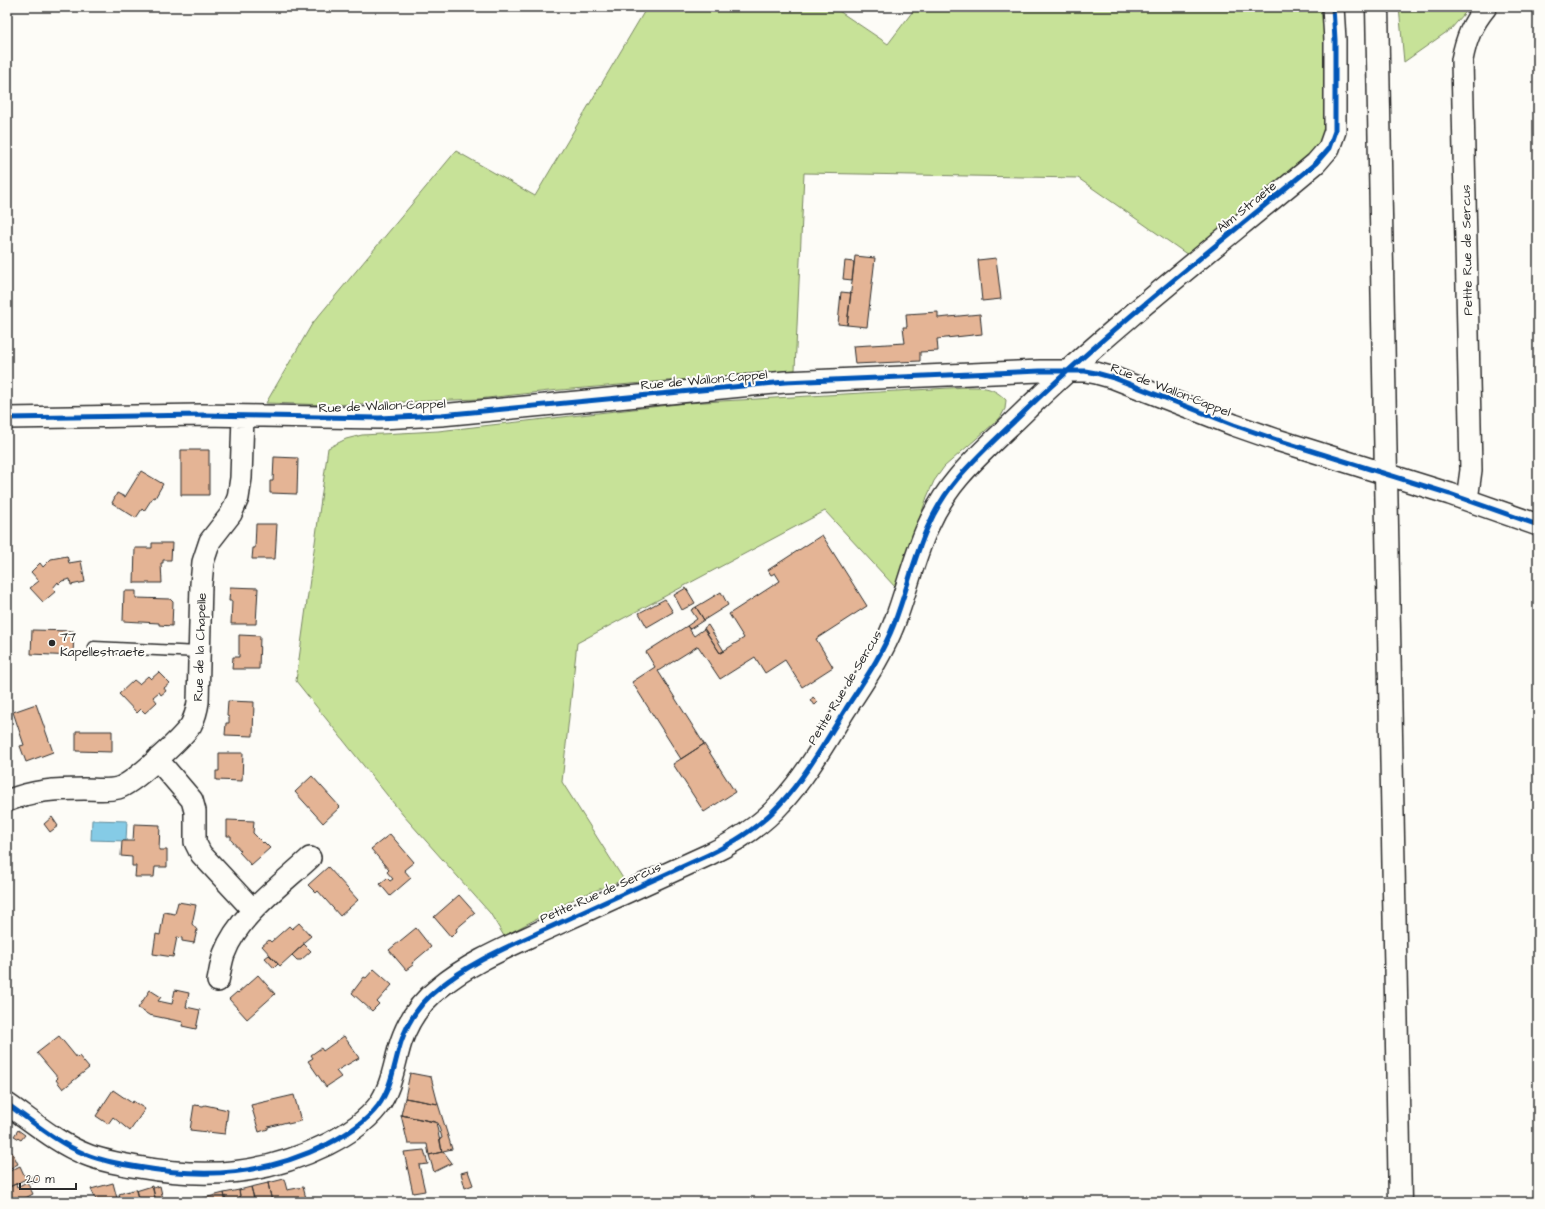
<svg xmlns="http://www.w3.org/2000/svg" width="1545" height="1209" viewBox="0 0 1545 1209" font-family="'Architects Daughter',sans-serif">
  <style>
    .green { fill: #c7e298; stroke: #798662 }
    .water { fill: #85cbe6; stroke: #618b9b }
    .building { fill: #e4b495; stroke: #2b2b2b }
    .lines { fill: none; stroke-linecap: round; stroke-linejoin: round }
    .service-casing { stroke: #2b2b2b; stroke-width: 13 }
    .minor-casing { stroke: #2b2b2b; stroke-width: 24 }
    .primary-casing { stroke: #2b2b2b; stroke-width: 25 }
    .service { stroke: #fdfcf7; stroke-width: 10 }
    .minor { stroke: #fdfcf7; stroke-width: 21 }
    .primary { stroke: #fdfcf7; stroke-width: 22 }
    .cycleway-casing { stroke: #fdfcf7; stroke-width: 8 }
    .cycleway { stroke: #0057b8; stroke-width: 5 }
    .poi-dot { fill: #2b2b2b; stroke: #fdfcf7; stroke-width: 1.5 }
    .labels { text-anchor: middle; stroke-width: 4; stroke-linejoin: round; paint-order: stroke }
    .street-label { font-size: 13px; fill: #2b2b2b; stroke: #fdfcf7 }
    .poi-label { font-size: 13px; fill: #2b2b2b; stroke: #fdfcf7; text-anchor: start }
  </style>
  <rect width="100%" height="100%" fill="#fdfcf7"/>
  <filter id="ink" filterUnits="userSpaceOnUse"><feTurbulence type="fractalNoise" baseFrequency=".025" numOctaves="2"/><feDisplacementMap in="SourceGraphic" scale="8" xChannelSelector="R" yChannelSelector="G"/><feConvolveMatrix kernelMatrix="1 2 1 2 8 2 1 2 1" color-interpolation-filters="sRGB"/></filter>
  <g filter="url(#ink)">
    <path class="green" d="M 647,7 L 833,7 L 888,44 L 916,7 L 1325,7 L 1332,116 L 1313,156 L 1188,255 L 1078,178 L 804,173 L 795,370 L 549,391 L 478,399 L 332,405 L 266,403 L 312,324 L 456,151 L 535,196 Z
      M 1399,7 L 1470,7 L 1451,29 L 1404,62 Z
      M 967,387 C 984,387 993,387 1006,400 L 1005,409 L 1000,418 L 944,467 L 934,481 L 927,497 L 896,588 L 825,511 L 577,643 L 562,782 L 624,880 L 578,897 L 504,936 L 490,913 L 403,815 L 296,681 L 328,448 L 346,439 L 362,435 L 438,431 L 687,403 Z"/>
    <path class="water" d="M 92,820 L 127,821 L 126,841 L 91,840 Z"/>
    <path class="building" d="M 855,256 L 875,258 L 867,327 L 847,325 Z
      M 996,258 L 1001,299 L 982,301 L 978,260 Z
      M 845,261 L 854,262 L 852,280 L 843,279 Z
      M 841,292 L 851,293 L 847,325 L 838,324 Z
      M 938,312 L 938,318 L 980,314 L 982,334 L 937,339 L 938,351 L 920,352 L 920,361 L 855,364 L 853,346 L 905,343 L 903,327 L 907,327 L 906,314 Z
      M 181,450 L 209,450 L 209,495 L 181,495 Z
      M 274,457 L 298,458 L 297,494 L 270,493 L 270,481 L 273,481 Z
      M 141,471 L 163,484 L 155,498 L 153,497 L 144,511 L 142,509 L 136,518 L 112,503 L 117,493 L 125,497 Z
      M 256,524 L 277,524 L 275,559 L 252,559 L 253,548 L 255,548 Z
      M 822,535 L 867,606 L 816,639 L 833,667 L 802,687 L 785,660 L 765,673 L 755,657 L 720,679 L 698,646 L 658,671 L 704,744 L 681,759 L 632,682 L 655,667 L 646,652 L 687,626 L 694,636 L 704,629 L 720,653 L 744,638 L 729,614 L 780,581 L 775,573 L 771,575 L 768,570 Z
      M 152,543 L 172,543 L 171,560 L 163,560 L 163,563 L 161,563 L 162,583 L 134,583 L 135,548 L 152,548 Z
      M 67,556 L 69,563 L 81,561 L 85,582 L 71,585 L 70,579 L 62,581 L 59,584 L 58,582 L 53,588 L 56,591 L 43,602 L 30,588 L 39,581 L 31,572 L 40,563 L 43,567 L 51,559 Z
      M 230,587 L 258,588 L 256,624 L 231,624 L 232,601 L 229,601 Z
      M 686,588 L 695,603 L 682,610 L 674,595 Z
      M 124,591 L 136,591 L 136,598 L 170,599 L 173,602 L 172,626 L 159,625 L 159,623 L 123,621 Z
      M 721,592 L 728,605 L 704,620 L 696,607 Z
      M 665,599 L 673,612 L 647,627 L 639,613 Z
      M 696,607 L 704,620 L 690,629 L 687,626 L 697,619 L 691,610 Z
      M 708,625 L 724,651 L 720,653 L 704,628 Z
      M 32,630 L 74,631 L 73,656 L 31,654 Z
      M 239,635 L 260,636 L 259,669 L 232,669 L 233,657 L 239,657 Z
      M 159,672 L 170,683 L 164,688 L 166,691 L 161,695 L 159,692 L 153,697 L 157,702 L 145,713 L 141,709 L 137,713 L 119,694 L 134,680 L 139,684 L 148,676 L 151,679 Z
      M 813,697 L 818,702 L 815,705 L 810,701 Z
      M 228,701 L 254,702 L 253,736 L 225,735 L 226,723 L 229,723 L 229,717 L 227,716 Z
      M 36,704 L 53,752 L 26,762 L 20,746 L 24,745 L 13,712 Z
      M 76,731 L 112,731 L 112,752 L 76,751 Z
      M 704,744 L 735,792 L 704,812 L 673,764 Z
      M 219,753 L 243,753 L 242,781 L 216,780 L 216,771 L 219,771 Z
      M 312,776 L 340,807 L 323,823 L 295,792 Z
      M 52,817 L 58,826 L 50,832 L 44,824 Z
      M 227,820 L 254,821 L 253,833 L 263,843 L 264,842 L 270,848 L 251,865 L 239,852 L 241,851 L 231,840 L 231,836 L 227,836 Z
      M 134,824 L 160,825 L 159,850 L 167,850 L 167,867 L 155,867 L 154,877 L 135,877 L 136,866 L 132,866 L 132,857 L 121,856 L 122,841 L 133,841 Z
      M 390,834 L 414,862 L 404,870 L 411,878 L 390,896 L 380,884 L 387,878 L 390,881 L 393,879 L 387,872 L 389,870 L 371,849 Z
      M 328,867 L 358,900 L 340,916 L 318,891 L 316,893 L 308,885 Z
      M 459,895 L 475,913 L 456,929 L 457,931 L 451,937 L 434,917 Z
      M 178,902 L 196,905 L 192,924 L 197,930 L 194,943 L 182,941 L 182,938 L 177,937 L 173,957 L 153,954 L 156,934 L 160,935 L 164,912 L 175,914 Z
      M 299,923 L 311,936 L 304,942 L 304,944 L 280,966 L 262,946 L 269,940 L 271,942 L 289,926 L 292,929 Z
      M 416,928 L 431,947 L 412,963 L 413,965 L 406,970 L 389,950 Z
      M 304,944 L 311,951 L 301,960 L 297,960 L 292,955 Z
      M 269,955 L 278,964 L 274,968 L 265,958 Z
      M 374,969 L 392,985 L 377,1002 L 379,1004 L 372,1011 L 352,993 L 364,977 L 366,978 Z
      M 258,975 L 275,994 L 247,1019 L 229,999 L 237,992 L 238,993 Z
      M 150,990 L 161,997 L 158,1001 L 172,1004 L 175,990 L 189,993 L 186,1007 L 200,1010 L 196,1029 L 182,1026 L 183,1022 L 149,1015 L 138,1008 Z
      M 59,1036 L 77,1058 L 79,1056 L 89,1068 L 63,1089 L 56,1080 L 58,1078 L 37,1053 Z
      M 344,1036 L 359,1058 L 336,1071 L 341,1077 L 326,1087 L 308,1061 L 313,1058 L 311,1055 L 321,1048 L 323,1051 Z
      M 410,1073 L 431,1077 L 438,1104 L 405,1098 Z
      M 113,1090 L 132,1103 L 133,1101 L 145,1109 L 130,1131 L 113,1117 L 108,1124 L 96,1116 Z
      M 294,1095 L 301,1121 L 288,1124 L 287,1122 L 268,1127 L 268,1129 L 259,1132 L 251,1105 Z
      M 405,1098 L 438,1104 L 452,1149 L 443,1151 L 452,1163 L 434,1172 L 429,1155 L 442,1152 L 440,1139 L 442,1138 L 438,1123 L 401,1115 Z
      M 194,1105 L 203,1106 L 205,1105 L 228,1110 L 225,1134 L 190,1130 Z
      M 401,1115 L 436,1122 L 442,1152 L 429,1155 L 427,1144 L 408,1144 Z
      M 18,1130 L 25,1135 L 21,1140 L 14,1136 Z
      M 424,1150 L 428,1164 L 419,1165 L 425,1191 L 413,1193 L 404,1152 Z
      M 12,1152 L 18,1164 L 7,1170 L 7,1154 Z
      M 20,1166 L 26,1179 L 7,1188 L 7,1170 L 9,1169 L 10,1171 Z
      M 468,1171 L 473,1185 L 465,1188 L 461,1173 Z
      M 37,1174 L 40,1179 L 32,1183 L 29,1178 Z
      M 284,1179 L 287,1190 L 303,1187 L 307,1202 L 272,1202 L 268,1183 Z
      M 27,1182 L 33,1194 L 18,1202 L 7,1202 L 7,1188 L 16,1184 L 17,1187 Z
      M 113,1183 L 118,1202 L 97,1202 L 91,1189 Z
      M 268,1183 L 272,1202 L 255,1202 L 251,1187 Z
      M 152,1186 L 156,1202 L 139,1202 L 136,1191 Z
      M 160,1186 L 163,1199 L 160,1200 L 161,1202 L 156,1202 L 153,1188 Z
      M 251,1187 L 255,1202 L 241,1202 L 239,1190 Z
      M 136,1189 L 139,1202 L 121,1202 L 119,1194 Z
      M 239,1190 L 241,1202 L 226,1202 L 224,1193 Z
      M 224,1193 L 226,1202 L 205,1202 L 204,1198 Z
      M 25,1198 L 27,1202 L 18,1202 Z
      M 188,1198 L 189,1202 L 174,1202 Z
      M 204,1198 L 205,1202 L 189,1202 L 189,1201 Z"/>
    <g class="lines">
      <g class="service-casing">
        <path id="service" d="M 94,647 L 199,652"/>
      </g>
      <g class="minor-casing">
        <path id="minor" d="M 7,418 L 202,415 L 379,418 L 441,415 L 785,382 L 1040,371 L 1085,371 L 1096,373 L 1114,378 L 1234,425 L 1277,440 L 1450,494 L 1538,525
          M 1467,500 L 1471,470 L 1462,60 C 1466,39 1472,24 1486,7
          M 157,759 L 192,800 L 195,811 L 195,842 L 201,854 L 253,910
          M 7,801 C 34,790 56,789 84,789 C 95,789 107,791 118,788 C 133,784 182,738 191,725 C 195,717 197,710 198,702 L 201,584 L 203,562 L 210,541 L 231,514 L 238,498 L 241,478 L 243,416
          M 218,981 C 220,972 221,963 224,954 C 238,916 281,885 310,858
          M 7,1104 C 32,1121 57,1143 85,1154 C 102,1161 120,1164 138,1167 C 207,1179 265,1175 328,1144 C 347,1134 365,1123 378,1106 C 392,1087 394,1064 401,1042 C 408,1021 421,1002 439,988 C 470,962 510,946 546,929 C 600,904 654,880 708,855 C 735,842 761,826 781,803 C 806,776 825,742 845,710 C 863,682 882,655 894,624 C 914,571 920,523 958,478 C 979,453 1005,431 1028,408 C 1119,321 1219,244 1316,163 L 1329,148 L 1335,131 L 1335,40 L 1333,7"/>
      </g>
      <g class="primary-casing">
        <path id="primary" d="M 1377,7 L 1400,1202"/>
      </g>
      <use href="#service" class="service"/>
      <use href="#minor" class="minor"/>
      <use href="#primary" class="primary"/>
      <g class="cycleway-casing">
        <path id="cycleway" d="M 7,418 L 202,415 L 379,418 L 441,415 L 785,382 L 1040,371 L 1085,371 L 1096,373 L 1114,378 L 1234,425 L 1277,440 L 1450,494 L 1538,525
          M 7,1104 C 32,1121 57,1143 85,1154 C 102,1161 120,1164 138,1167 C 207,1179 265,1175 328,1144 C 347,1134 365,1123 378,1106 C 392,1087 394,1064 401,1042 C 408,1021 421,1002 439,988 C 470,962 510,946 546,929 C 600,904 654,880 708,855 C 735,842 761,826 781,803 C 806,776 825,742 845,710 C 863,682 882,655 894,624 C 914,571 920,523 958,478 C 979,453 1005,431 1028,408 C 1119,321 1219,244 1316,163 L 1329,148 L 1335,131 L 1335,40 L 1333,7"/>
      </g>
      <use href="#cycleway" class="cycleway"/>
    </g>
  </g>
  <circle class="poi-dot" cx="52" cy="643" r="4"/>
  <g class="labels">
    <g class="street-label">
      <text transform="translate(1246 206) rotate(-39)" y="5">Alm Straete</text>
      <text transform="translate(1466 250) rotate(-91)" y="5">Petite Rue de Sercus</text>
      <text transform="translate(704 379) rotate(-5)" y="5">Rue de Wallon-Cappel</text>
      <text transform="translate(1171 389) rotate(21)" y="5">Rue de Wallon-Cappel</text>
      <text transform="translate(382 405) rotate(-2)" y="5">Rue de Wallon-Cappel</text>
      <text transform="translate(199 647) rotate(-88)" y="5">Rue de la Chapelle</text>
      <text transform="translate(844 687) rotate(-59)" y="5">Petite Rue de Sercus</text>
      <text transform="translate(600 892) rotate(-24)" y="5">Petite Rue de Sercus</text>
    </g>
    <g class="poi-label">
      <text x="60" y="641">77<tspan x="60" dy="15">Kapellestraete</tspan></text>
    </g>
  </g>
  <rect width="1545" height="1209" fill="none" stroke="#fdfcf7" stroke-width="24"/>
  <rect x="12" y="12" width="1521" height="1185" fill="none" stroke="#2b2b2b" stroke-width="1.5" filter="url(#ink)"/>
  <path d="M20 1183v6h56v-6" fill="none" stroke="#2b2b2b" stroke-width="2"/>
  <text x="26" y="1183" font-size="12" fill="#2b2b2b" stroke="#fdfcf7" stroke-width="3" paint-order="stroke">20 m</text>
</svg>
